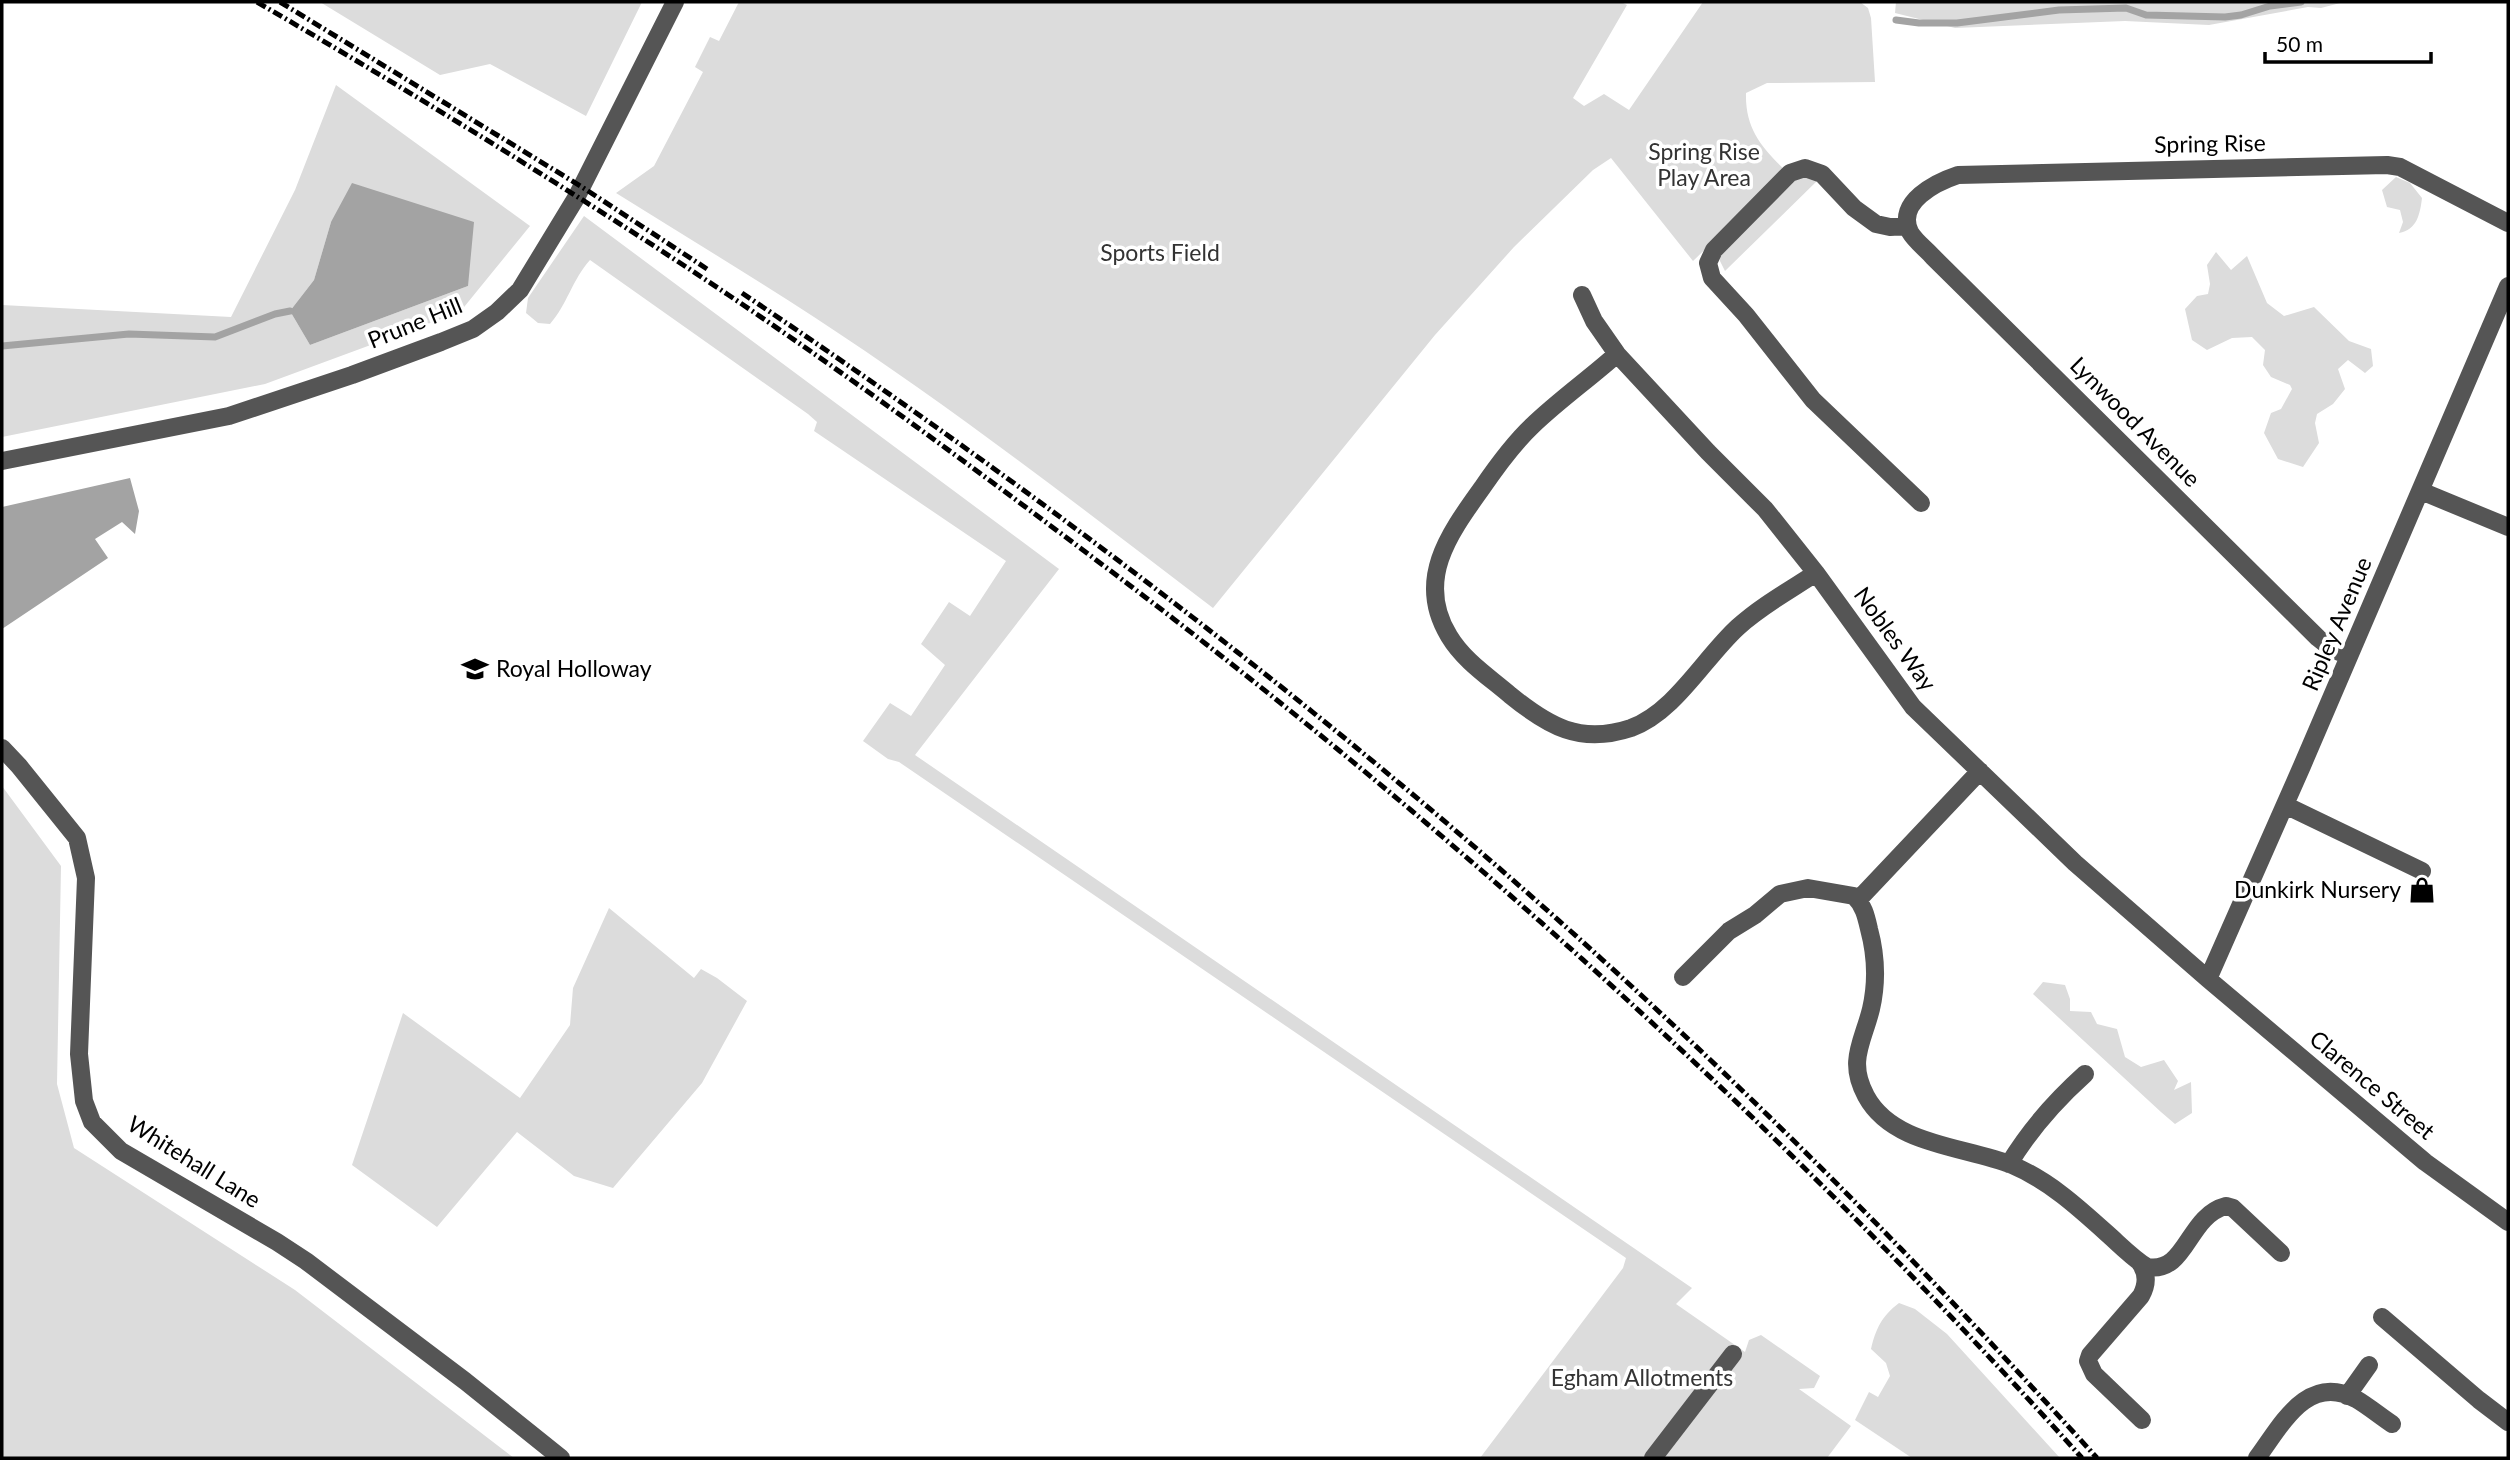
<svg xmlns="http://www.w3.org/2000/svg" width="2510" height="1460" viewBox="0 0 2510 1460" font-family="Lato,sans-serif">
  <style>
    .green { fill: #dcdcdc; fill-rule: evenodd }
    .water { fill: #a3a3a3 }
    .lines { fill: none; stroke-linecap: round; stroke-linejoin: round }
    .stream { stroke: #a3a3a3; stroke-width: 7 }
    .minor { stroke: #555; stroke-width: 18 }
    .rail { stroke: #000; stroke-width: 5; stroke-dasharray: 10 3.5 2 3.5; stroke-linecap: butt }
    .labels { text-anchor: middle; stroke-width: 7; stroke-linejoin: round; paint-order: stroke }
    .street-label { font-size: 23px; fill: #000; stroke: #fff }
    .park-label { font-size: 23px; fill: #333; stroke: #fff }
    .poi-label { font-size: 23px; fill: #000; stroke: #fff; text-anchor: start }
  </style>
  <rect width="100%" height="100%" fill="#fff"/>
  <path class="green" d="M 320,2 L 642,2 L 586,116 L 490,64 L 440,75 Z
    M 739,2 L 1621,2 L 1627,5 L 1573,98 L 1584,106 L 1604,94 L 1629,110 L 1703,2 L 1860,2 L 1868,8 L 1871,18 L 1875,82 L 1767,83 L 1746,93 C 1745,129 1762,148 1786,171 L 1693,261 L 1611,158 L 1593,170 L 1514,247 L 1435,335 L 1213,608 C 1083,509 952,407 814,317 C 749,275 682,234 616,193 L 654,166 L 703,72 L 695,67 L 710,37 L 719,41 Z
    M 1896,2 L 2344,2 L 2321,8 L 2308,7 L 2209,25 L 2125,21 L 1955,28 L 1895,13 Z
    M 336,85 L 530,226 L 460,312 L 265,384 L 2,437 L 2,305 L 231,317 L 295,190 ZM 331,222 L 468,286 L 310,345 L 290,311 L 314,280 Z
    M 1799,173 L 1819,179 L 1725,271 L 1720,261 L 1720,256 Z
    M 2396,177 L 2410,183 L 2422,198 C 2420,214 2417,230 2399,233 L 2403,222 L 2400,210 L 2387,207 L 2382,190 Z
    M 584,216 L 1059,569 L 915,755 L 1692,1288 L 1676,1304 L 1745,1352 L 1749,1340 L 1761,1335 L 1820,1376 L 1814,1388 L 1799,1389 L 1851,1426 L 1827,1458 L 1480,1458 L 1623,1268 L 1626,1258 L 899,762 L 888,759 L 863,741 L 890,703 L 911,716 L 945,665 L 921,644 L 949,602 L 970,616 L 1006,561 L 814,431 L 817,422 L 808,414 L 590,260 C 572,280 567,305 550,324 L 538,323 L 526,313 L 528,298 Z
    M 2216,252 L 2231,270 L 2247,256 L 2267,303 L 2284,316 L 2314,307 L 2349,341 L 2371,349 L 2373,366 L 2365,373 L 2348,360 L 2338,369 L 2345,389 L 2333,404 L 2317,414 L 2315,423 L 2319,443 L 2303,467 L 2278,459 L 2264,433 L 2271,413 L 2281,409 L 2292,389 L 2290,385 L 2271,377 L 2263,365 L 2265,350 L 2252,337 L 2232,338 L 2207,350 L 2192,340 L 2185,309 L 2197,296 L 2208,294 L 2210,284 L 2207,265 Z
    M 2,786 L 61,866 L 57,1084 L 74,1148 L 295,1290 L 514,1458 L 2,1458 Z
    M 609,908 L 694,978 L 701,969 L 717,978 L 747,1001 L 702,1083 L 613,1188 L 574,1176 L 517,1132 L 437,1227 L 352,1165 L 403,1013 L 520,1098 L 570,1025 L 573,988 Z
    M 2043,982 L 2065,985 L 2070,999 L 2070,1011 L 2091,1012 L 2097,1024 L 2117,1029 L 2125,1057 L 2141,1067 L 2164,1060 L 2178,1081 L 2174,1090 L 2191,1082 L 2192,1113 L 2175,1124 L 2161,1112 L 2033,994 Z
    M 1899,1303 L 1915,1309 L 1947,1334 L 2060,1458 L 1912,1458 L 1855,1420 L 1869,1392 L 1878,1397 L 1890,1376 L 1886,1363 L 1871,1349 C 1876,1328 1882,1316 1899,1303 Z"/>
  <path class="water" d="M 352,183 L 474,222 L 468,286 L 310,345 L 290,311 L 314,280 L 331,222 Z
    M 130,478 L 139,511 L 135,534 L 122,522 L 95,539 L 108,558 L 2,629 L 2,507 Z"/>
  <g class="lines">
    <path class="stream" d="M 1896,20 L 1919,23 L 1957,23 L 2059,10 L 2126,8 L 2146,15 L 2225,17 L 2241,15 L 2270,6 L 2301,2
      M 2,346 L 129,334 L 215,337 L 275,314 L 290,311"/>
    <path class="minor" d="M 1908,226 L 1890,227 L 1876,224 L 1854,208 L 1822,174 L 1805,168 L 1790,173 L 1714,250 L 1708,263 L 1712,278 L 1746,315 L 1813,400 L 1921,503
      M 1582,295 L 1594,321 L 1617,354 L 1708,452 L 1765,509 L 1816,573 L 1913,707 L 2075,863 L 2208,979 L 2425,1162 L 2508,1222
      M 1617,354 C 1589,379 1559,400 1532,426 C 1513,444 1497,466 1482,488 C 1449,534 1415,580 1449,636 C 1464,661 1489,677 1510,695 C 1548,726 1580,745 1631,728 C 1675,712 1704,658 1738,627 C 1761,606 1790,590 1816,573
      M 2,461 L 229,416 L 352,375 L 441,342 L 473,329 L 497,312 L 520,290 L 576,198 L 675,2
      M 2421,491 L 2508,527
      M 2349,656 L 2332,649 L 2318,638 L 1933,257 C 1926,249 1915,241 1910,232 C 1895,202 1937,182 1958,175 L 2387,165 L 2400,167 L 2508,223
      M 2,748 L 19,766 L 77,838 L 86,878 L 79,1054 L 84,1101 L 92,1122 L 121,1151 L 277,1242 L 306,1261 L 465,1381 L 561,1458
      M 2285,805 L 2422,871
      M 1858,900 L 1980,771
      M 1683,977 L 1729,931 L 1755,915 L 1780,894 L 1808,888 L 1854,896 C 1864,906 1866,916 1869,929 C 1876,955 1877,983 1871,1009 C 1863,1042 1847,1061 1866,1096 C 1893,1146 1965,1146 2012,1165 C 2050,1181 2080,1209 2111,1237 C 2122,1247 2134,1259 2147,1267 C 2187,1274 2187,1216 2226,1206 L 2233,1208 L 2281,1253
      M 2208,979 L 2302,766 L 2508,286
      M 2009,1164 C 2030,1129 2055,1101 2085,1074
      M 2140,1263 C 2148,1274 2147,1285 2141,1296 L 2090,1355 L 2088,1361 L 2094,1374 L 2142,1420
      M 2382,1317 L 2479,1400 L 2508,1422
      M 2347,1396 L 2369,1365
      M 1653,1458 L 1733,1354
      M 2257,1458 C 2281,1426 2307,1372 2356,1399 C 2368,1406 2380,1416 2392,1424"/>
    <path class="rail" d="M 257,2 C 416,95 574,192 727,294 C 864,386 997,485 1128,584 C 1472,845 1793,1137 2082,1458
      M 280,2 L 582,187 L 707,269
      M 742,293 C 1068,512 1382,753 1669,1021 C 1818,1160 1960,1307 2097,1458"/>
  </g>
  <defs>
    <g id="university-bare" transform="scale(2.1)"><path d="M0-5L7-2L0 1L-7-2ZM-4 1L0 2.5L4 1V4Q0 6-4 4Z" fill="#000" stroke="#fff" stroke-width="2.5" paint-order="stroke"/></g>
    <g id="shop-bare" transform="scale(2.1)"><path d="M-5-2.5h2.3a2.7 3.5 0 0 1 5.4 0H5L5.5 6h-11ZM-1.5-2.5h3a1.5 2.3 0 0 0-3 0Z" fill="#000" stroke="#fff" stroke-width="2.5" paint-order="stroke"/></g>
  </defs>
  <g fill-rule="evenodd">
    <use href="#university-bare" x="475" y="669"/>
    <use href="#shop-bare" x="2422" y="890"/>
  </g>
  <g class="labels">
    <g class="street-label">
      <text transform="translate(2210 144) rotate(-1)" y="8">Spring Rise</text>
      <text transform="translate(415 323) rotate(-22)" y="8">Prune Hill</text>
      <text transform="translate(2135 422) rotate(45)" y="8">Lynwood Avenue</text>
      <text transform="translate(2337 624) rotate(-67)" y="8">Ripley Avenue</text>
      <text transform="translate(1895 639) rotate(54)" y="8">Nobles Way</text>
      <text transform="translate(2372 1085) rotate(40)" y="8">Clarence Street</text>
      <text transform="translate(194 1162) rotate(32)" y="8">Whitehall Lane</text>
    </g>
    <g class="park-label">
      <text x="1704" y="160">Spring Rise<tspan x="1704" dy="26">Play Area</tspan></text>
      <text x="1160" y="261">Sports Field</text>
      <text x="1642" y="1386">Egham Allotments</text>
    </g>
    <g class="poi-label">
      <text x="496" y="677">Royal Holloway</text>
      <text x="2401" y="898" text-anchor="end">Dunkirk Nursery</text>
    </g>
  </g>
  <rect width="2510" height="1460" fill="none" stroke="#000000" stroke-width="7"/>
  <path d="M2265 52v10h166v-10" fill="none" stroke="#000000" stroke-width="3.5"/>
  <text x="2276" y="52" font-size="21" fill="#000000" stroke="#ffffff" stroke-width="5" paint-order="stroke">50 m</text>
</svg>
